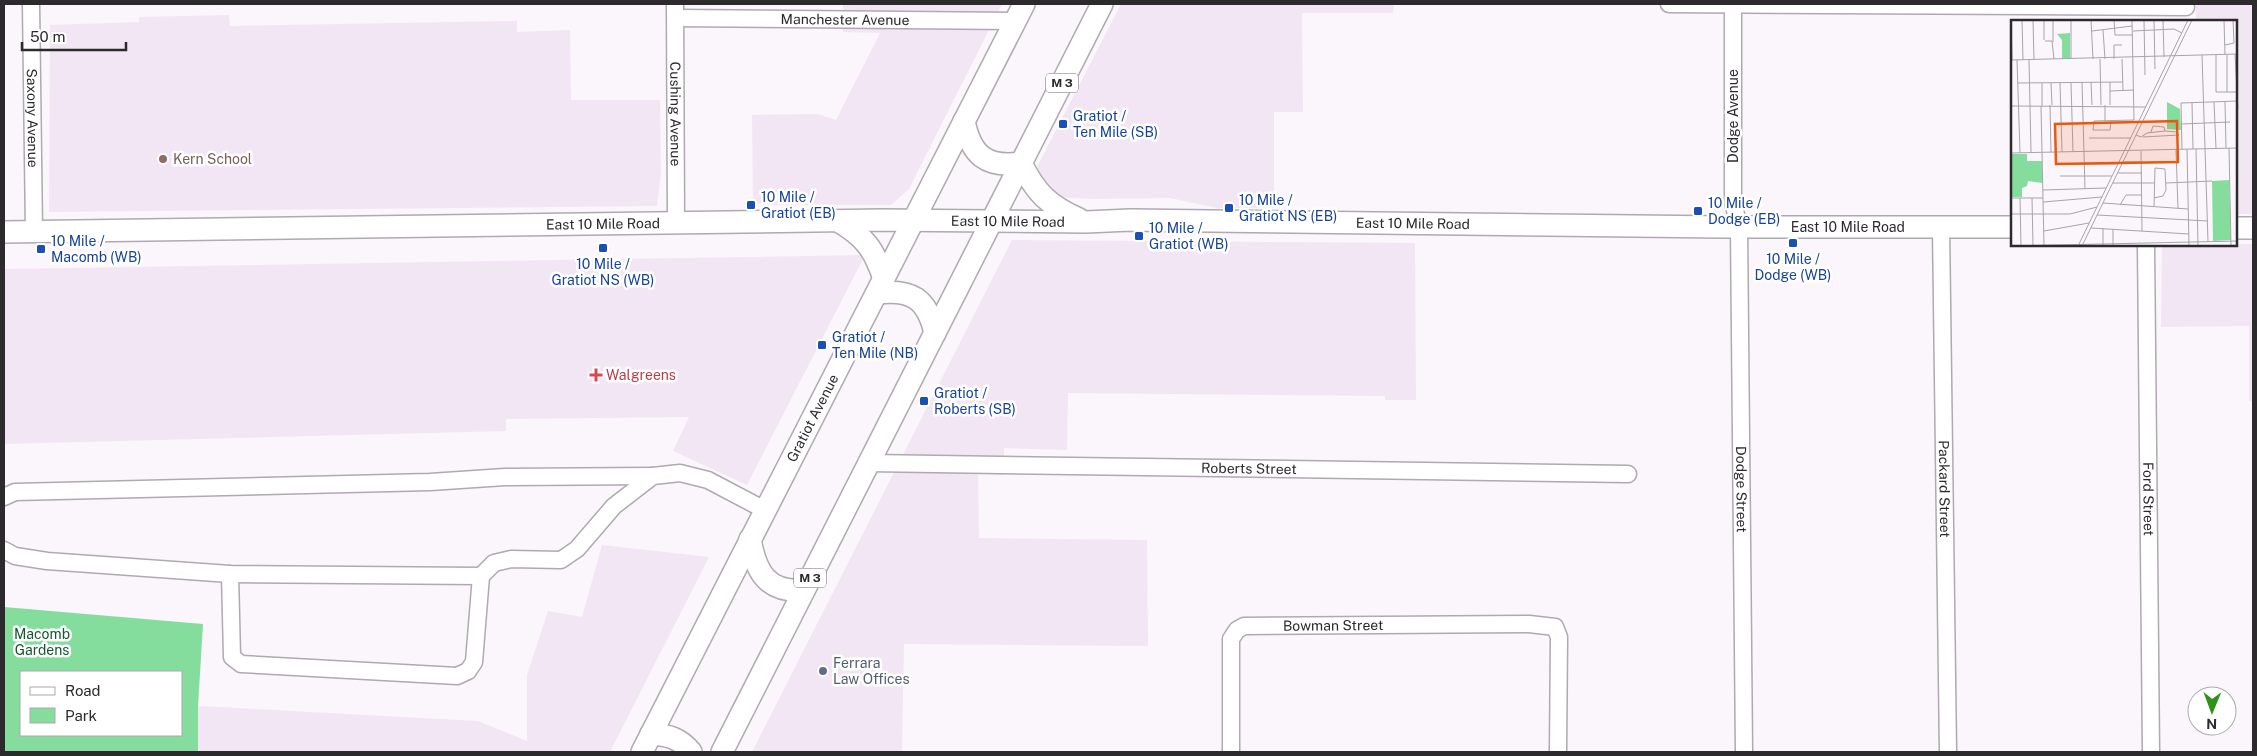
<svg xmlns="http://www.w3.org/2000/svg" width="2257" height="756" viewBox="0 0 2257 756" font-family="'Public Sans',sans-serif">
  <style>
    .built { fill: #f2e6f4 }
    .green { fill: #84dd9c; fill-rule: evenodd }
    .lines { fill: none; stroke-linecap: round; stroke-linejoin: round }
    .minor-casing { stroke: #afa9b0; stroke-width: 19 }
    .major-casing { stroke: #afa9b0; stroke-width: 24 }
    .minor { stroke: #fff; stroke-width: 16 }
    .major { stroke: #fff; stroke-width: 21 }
    .transit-dot { fill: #1a4fb4; stroke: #fff; stroke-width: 2 }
    .education-dot { fill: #8d6e63; stroke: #fff; stroke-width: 2 }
    .health-dot { fill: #e0444e; stroke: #fff; stroke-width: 2 }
    .service-dot { fill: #5c6f8a; stroke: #fff; stroke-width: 2 }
    .labels { text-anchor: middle; stroke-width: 5; stroke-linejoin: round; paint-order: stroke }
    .shield { fill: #fff; stroke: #6b6a6c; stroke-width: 1 }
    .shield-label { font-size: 12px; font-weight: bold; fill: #2c2a2d }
    .street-label { font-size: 14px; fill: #2c2a2d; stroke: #fff }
    .transit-label { font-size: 14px; fill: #164399; stroke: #fff; text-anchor: start }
    .education-label { font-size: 14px; fill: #785e54; stroke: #fff; text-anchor: start }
    .health-label { font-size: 14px; fill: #be3a42; stroke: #fff; text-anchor: start }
    .park-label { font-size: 14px; fill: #13572d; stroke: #fff }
    .service-label { font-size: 14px; fill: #4e5e75; stroke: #fff; text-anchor: start }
    .inset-road { fill: none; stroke: #a8a4a9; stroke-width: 1 }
    .view { fill: #e8590c; fill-opacity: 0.15; stroke: #e8590c; stroke-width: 2.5 }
    .inset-edge { fill: none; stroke: #2c2a2d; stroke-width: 2.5 }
  </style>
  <rect width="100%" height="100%" fill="#fbf5fc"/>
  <path class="built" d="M 843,4 L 1002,4 L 909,189 L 891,205 L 771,205 L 753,203 L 752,115 L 818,114 L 836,120 L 880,33 L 843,32 Z
    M 1121,4 L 1394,4 L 1393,13 L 1302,13 L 1303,112 L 1274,112 L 1274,208 L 1217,208 L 1170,198 L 1091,199 L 1054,197 L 1042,183 L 1037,167 Z
    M 2196,4 L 2253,4 L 2253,214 L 2236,214 L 2236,21 L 2196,21 Z
    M 229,15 L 230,26 L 517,21 L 517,32 L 570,30 L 571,100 L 660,100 L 661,174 L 657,206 L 49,212 L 50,25 L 139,22 L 139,17 Z
    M 1012,240 L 1415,243 L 1416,400 L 1385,400 L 1385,396 L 1068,393 L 1067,450 L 1004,448 L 1004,475 L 978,474 L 979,538 L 1147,540 L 1148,646 L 904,644 L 902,752 L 752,752 Z
    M 2253,244 L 2253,401 L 2249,401 L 2249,326 L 2161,327 L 2162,245 Z
    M 865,255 L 747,485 L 673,451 L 689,417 L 506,419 L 506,431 L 4,444 L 4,269 Z
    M 602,545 L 709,557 L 610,752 L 198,752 L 198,706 L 478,721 L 527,741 L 527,675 L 548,611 L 582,617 Z"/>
  <path class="green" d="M 4,607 L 203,624 L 198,706 L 198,752 L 4,752 ZM 21,672 L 181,672 L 181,735 L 21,735 Z"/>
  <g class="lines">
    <g class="minor-casing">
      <g id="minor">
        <path id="s1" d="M 31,4 L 34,232"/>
        <path id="s2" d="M 675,4 L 676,223"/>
        <path d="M 1669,4 L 2186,7"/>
        <path id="s3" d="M 1733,4 L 1733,202 L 1739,227 L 1744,752"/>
        <path id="s4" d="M 676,18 L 1015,21"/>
        <path id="s5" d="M 1941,227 L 1948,752"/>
        <path id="s6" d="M 2146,245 L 2151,752"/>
        <path id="s7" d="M 869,463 L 1628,474"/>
        <path d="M 4,497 L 15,492 L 430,482 L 505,477 L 653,476"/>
        <path d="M 4,550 L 15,556 L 47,561 L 230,574 L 481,576"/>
        <path d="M 230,574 L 232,657 L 241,664 L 457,676 L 468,671 L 474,662 L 481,576 L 494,563 L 511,559 L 561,560 L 577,549 L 614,506 L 653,476 L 680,473 L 708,480 L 765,510"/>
        <path id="s8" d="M 1231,752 L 1231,639 L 1237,630 L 1244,626 L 1529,624 L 1555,627 L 1559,637 L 1558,752"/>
      </g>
    </g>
    <g class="major-casing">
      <g id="major">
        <path d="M 964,121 C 971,155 986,168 1021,163"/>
        <path d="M 1021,163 C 1036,193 1048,205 1079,219"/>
        <path d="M 838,221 C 865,237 874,249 884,279"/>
        <path d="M 2236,228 L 2253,228"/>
        <path id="s9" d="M 4,232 L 883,220 L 1086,222 L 1130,220 L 1723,227 L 2012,227"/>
        <path d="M 877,293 C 911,289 927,298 935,333"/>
        <path d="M 750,539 C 756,572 767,593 804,590"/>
        <path d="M 651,734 C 668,735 680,738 691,752"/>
        <path id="s10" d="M 642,752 L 1024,4"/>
        <path d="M 722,752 L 1102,4"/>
      </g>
    </g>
    <use href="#minor" class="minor"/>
    <use href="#major" class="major"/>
  </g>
  <g class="transit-dot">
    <rect x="1058" y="119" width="10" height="10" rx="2.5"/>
    <rect x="746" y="200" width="10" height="10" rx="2.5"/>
    <rect x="1224" y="203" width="10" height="10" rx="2.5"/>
    <rect x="1693" y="206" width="10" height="10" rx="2.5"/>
    <rect x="1134" y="231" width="10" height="10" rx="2.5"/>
    <rect x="1788" y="238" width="10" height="10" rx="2.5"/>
    <rect x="598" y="243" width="10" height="10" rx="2.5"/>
    <rect x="36" y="244" width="10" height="10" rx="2.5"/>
    <rect x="817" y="340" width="10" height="10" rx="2.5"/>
    <rect x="919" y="396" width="10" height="10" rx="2.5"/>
  </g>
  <circle class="education-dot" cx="163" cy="159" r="5"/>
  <path class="health-dot" d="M593.5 367.5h5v5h5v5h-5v5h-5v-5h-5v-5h5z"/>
  <circle class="service-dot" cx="823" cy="671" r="5"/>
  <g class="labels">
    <g class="shield">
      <rect x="1046" y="73.5" width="32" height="19" rx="4"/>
      <rect x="794" y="568.5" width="32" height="19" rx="4"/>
    </g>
    <g class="shield-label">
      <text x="1062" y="87">M 3</text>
      <text x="810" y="582">M 3</text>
    </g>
    <g class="street-label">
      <text dy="5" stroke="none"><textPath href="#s4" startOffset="169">Manchester Avenue</textPath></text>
      <text dy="5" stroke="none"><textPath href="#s2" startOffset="110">Cushing Avenue</textPath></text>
      <text transform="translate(1733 116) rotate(-90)" y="5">Dodge Avenue</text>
      <text dy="5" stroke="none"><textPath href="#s1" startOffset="114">Saxony Avenue</textPath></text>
      <text dy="5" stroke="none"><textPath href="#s9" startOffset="1004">East 10 Mile Road</textPath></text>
      <text dy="5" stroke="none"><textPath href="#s9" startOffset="1409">East 10 Mile Road</textPath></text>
      <text dy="5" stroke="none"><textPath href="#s9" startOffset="599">East 10 Mile Road</textPath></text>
      <text dy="5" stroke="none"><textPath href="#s9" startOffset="1844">East 10 Mile Road</textPath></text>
      <text dy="5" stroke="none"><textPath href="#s10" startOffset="375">Gratiot Avenue</textPath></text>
      <text dy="5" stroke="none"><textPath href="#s7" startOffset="380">Roberts Street</textPath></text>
      <text dy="5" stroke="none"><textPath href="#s3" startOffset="486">Dodge Street</textPath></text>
      <text dy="5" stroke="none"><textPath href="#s5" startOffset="262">Packard Street</textPath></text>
      <text dy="5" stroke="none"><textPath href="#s6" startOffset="254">Ford Street</textPath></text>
      <text dy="5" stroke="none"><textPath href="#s8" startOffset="221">Bowman Street</textPath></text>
    </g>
    <g class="transit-label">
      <text x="1073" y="121">Gratiot /<tspan x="1073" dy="16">Ten Mile (SB)</tspan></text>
      <text x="761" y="202">10 Mile /<tspan x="761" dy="16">Gratiot (EB)</tspan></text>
      <text x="1239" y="205">10 Mile /<tspan x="1239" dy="16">Gratiot NS (EB)</tspan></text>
      <text x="1708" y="208">10 Mile /<tspan x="1708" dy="16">Dodge (EB)</tspan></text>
      <text x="1149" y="233">10 Mile /<tspan x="1149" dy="16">Gratiot (WB)</tspan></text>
      <text x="51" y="246">10 Mile /<tspan x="51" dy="16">Macomb (WB)</tspan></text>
      <text x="1793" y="264" text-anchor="middle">10 Mile /<tspan x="1793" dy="16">Dodge (WB)</tspan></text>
      <text x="603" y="269" text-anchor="middle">10 Mile /<tspan x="603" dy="16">Gratiot NS (WB)</tspan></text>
      <text x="832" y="342">Gratiot /<tspan x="832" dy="16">Ten Mile (NB)</tspan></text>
      <text x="934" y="398">Gratiot /<tspan x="934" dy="16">Roberts (SB)</tspan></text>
    </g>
    <g class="education-label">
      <text x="173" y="164">Kern School</text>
    </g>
    <g class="health-label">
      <text x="606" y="380">Walgreens</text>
    </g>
    <g class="park-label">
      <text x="42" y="639">Macomb<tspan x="42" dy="16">Gardens</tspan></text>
    </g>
    <g class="service-label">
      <text x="833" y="668">Ferrara<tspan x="833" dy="16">Law Offices</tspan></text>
    </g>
  </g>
  <g transform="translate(2011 20)">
    <rect width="226" height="226" fill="#fbf5fc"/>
    <path d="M 59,13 L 59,38 L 51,38 L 51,20 L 46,14 ZM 156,82 L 169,89 L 170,110 L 156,109 ZM 0,134 L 16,134 L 16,141 L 31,141 L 31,163 L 17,161 L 16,166 L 11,168 L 11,177 L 0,177 ZM 218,160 L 220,220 L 202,221 L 201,161 Z" fill="#84dd9c"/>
    <path class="inset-road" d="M 0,0 L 1,40M 11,0 L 12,40M 22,0 L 23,40M 33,0 L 33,20M 42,0 L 42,22M 60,0 L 60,39M 80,0 L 82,39M 103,0 L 104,15 L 122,15M 133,0 L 134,55M 143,0 L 144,49M 152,0 L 153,37M 213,0 L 214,35M 92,10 L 94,39M 81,11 L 121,6M 122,11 L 163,9 L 171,13M 34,21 L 41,21 L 43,39M 214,25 L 223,23 L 222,0M 224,34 L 227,89M 191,35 L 197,222M 205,35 L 205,72 L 225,72M 216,35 L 216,72M 89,39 L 90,85M 103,39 L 103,25 L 111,25M 111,39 L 112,71M 0,40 L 227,34M 6,40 L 9,133M 18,40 L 20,132M 71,62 L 74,169M 80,62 L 81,85M 99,62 L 99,85M 7,63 L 112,62M 31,63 L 31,86M 40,63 L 41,85M 49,63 L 51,132M 60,63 L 62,132M 99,71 L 123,70M 203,82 L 205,128M 214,82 L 215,128M 181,83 L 182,129M 39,85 L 40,132M 94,85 L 94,101M 0,86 L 135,87M 30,86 L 33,226M 100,101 L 99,110 L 82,110 L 83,101 L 123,100 L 121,0M 170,104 L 219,102M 140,112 L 142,106 L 153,107 L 154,111M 125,115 L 130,117 L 136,113 L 154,111 L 166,112 L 167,115M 132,117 L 168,115M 78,118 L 120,118M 218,128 L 220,226M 176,129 L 178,226M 185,129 L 187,226M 165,130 L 167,189M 171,130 L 170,83 L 227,81M 130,131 L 131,211M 0,133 L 227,128M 112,142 L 130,142M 49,144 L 107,144M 107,153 L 131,153M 49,156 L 101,156M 102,163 L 143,163M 155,163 L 201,161M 32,170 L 95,168M 0,178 L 32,178M 9,178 L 10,226M 21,178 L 22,226M 143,178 L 152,176 L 155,170 L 154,149 L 144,148M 32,182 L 91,177M 92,183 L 177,189M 109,185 L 115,175 L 131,175M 143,187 L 144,148M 0,194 L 59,194 L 86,187M 86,195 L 197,201M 80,208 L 178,214M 92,208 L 92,225M 102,209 L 102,225M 33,211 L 78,203M 0,226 L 227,221M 67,226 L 177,0M 71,226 L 181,0"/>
    <path class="view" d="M 166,101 L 167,142 L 45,144 L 44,104 Z"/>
    <rect width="226" height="226" class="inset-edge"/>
  </g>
  <rect width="2257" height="756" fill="none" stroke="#2c2a2d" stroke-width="10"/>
  <rect x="20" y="671" width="162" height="65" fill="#ffffff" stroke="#abaaab"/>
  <rect x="30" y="687" width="25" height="8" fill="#ffffff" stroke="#abaaab"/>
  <text x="65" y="696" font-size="15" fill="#2c2a2d">Road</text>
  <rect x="30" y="708" width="25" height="15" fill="#84dd9c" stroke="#abaaab"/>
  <text x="65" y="721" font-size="15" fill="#2c2a2d">Park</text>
  <g transform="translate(2212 711) rotate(181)"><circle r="24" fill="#ffffff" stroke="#abaaab"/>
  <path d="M0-4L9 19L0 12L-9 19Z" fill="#2d9215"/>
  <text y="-8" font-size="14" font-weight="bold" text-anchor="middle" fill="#2c2a2d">N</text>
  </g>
  <path d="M22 42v8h104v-8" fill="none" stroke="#2c2a2d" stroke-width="2.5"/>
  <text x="30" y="42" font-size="15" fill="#2c2a2d" stroke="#ffffff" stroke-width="4" paint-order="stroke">50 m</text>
</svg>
